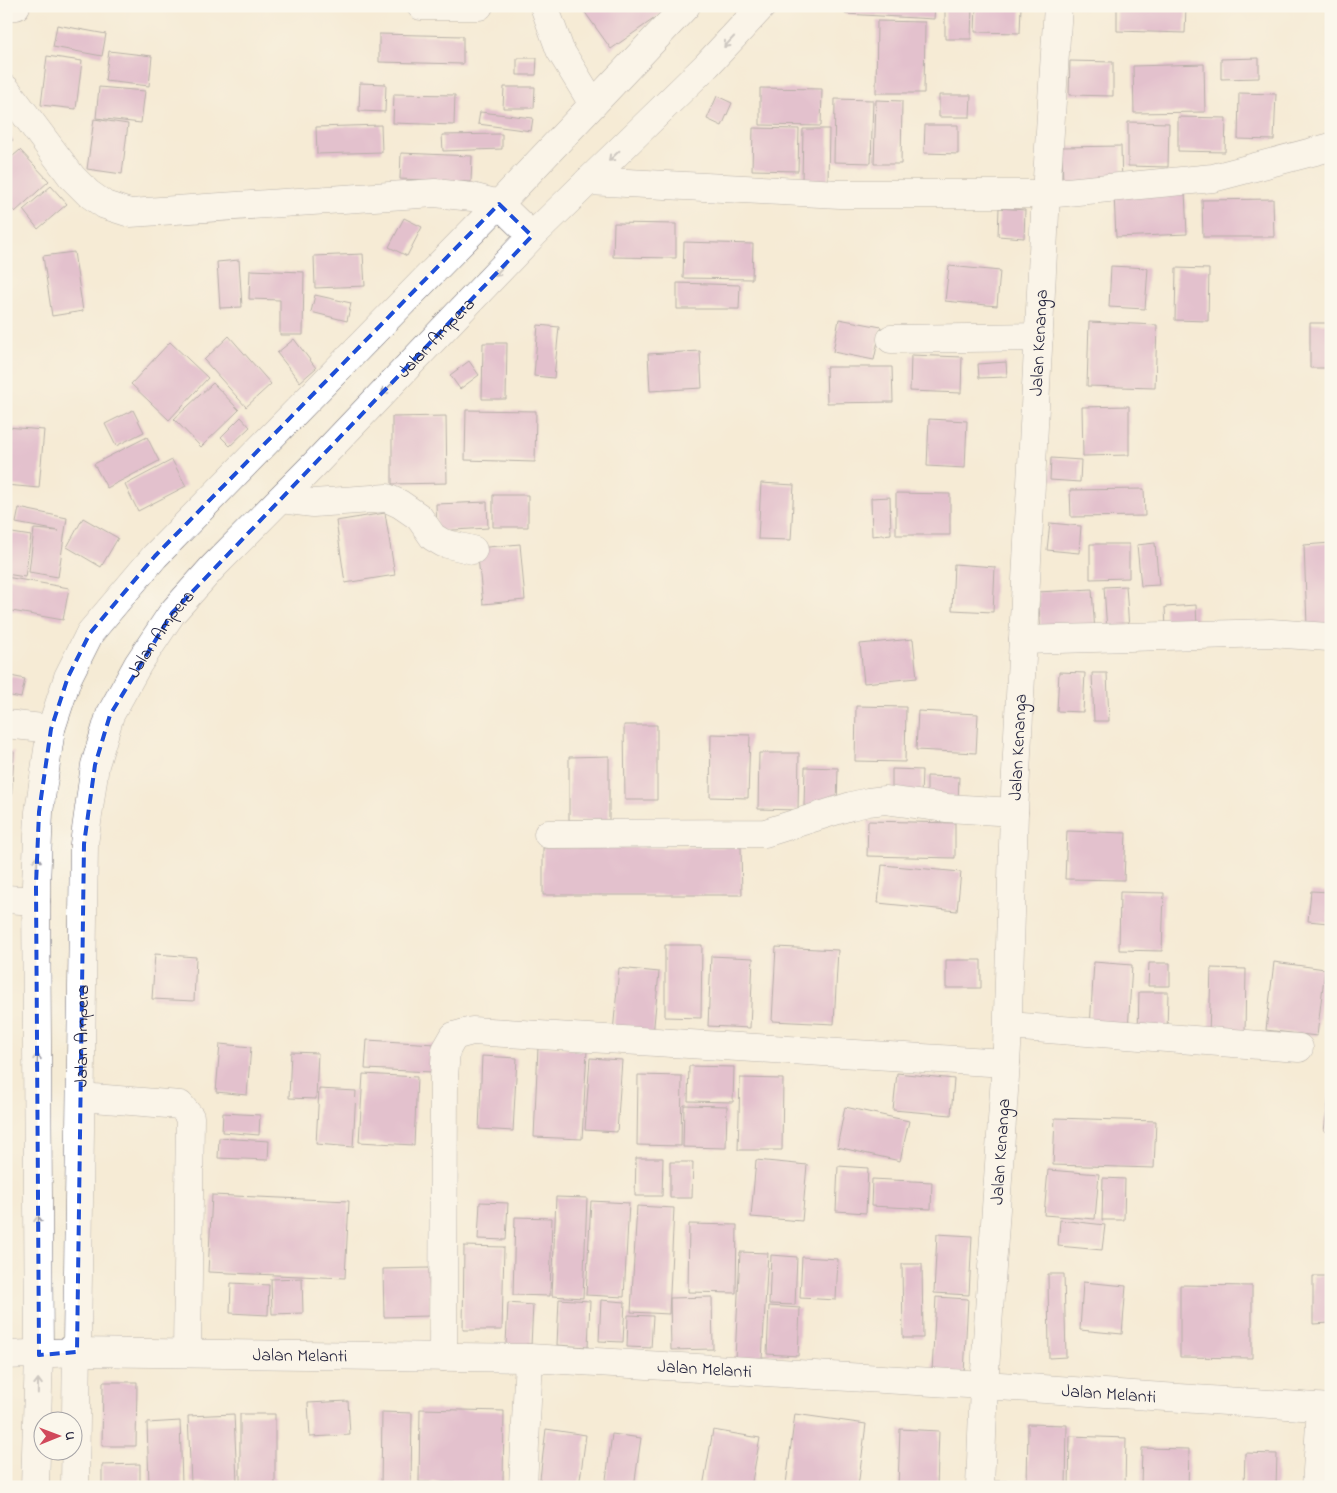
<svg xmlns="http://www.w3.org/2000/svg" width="1337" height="1493" viewBox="0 0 1337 1493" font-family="'Indie Flower',sans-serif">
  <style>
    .building { fill: #cd8ec4 }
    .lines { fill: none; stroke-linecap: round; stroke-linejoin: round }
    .minor-casing { stroke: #6c6871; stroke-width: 29 }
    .major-casing { stroke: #6c6871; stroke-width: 29 }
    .minor { stroke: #fff; stroke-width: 28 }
    .major { stroke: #fff; stroke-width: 28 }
    .oneway { stroke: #9c9ca7 }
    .marked { fill: none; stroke: #1d4ed8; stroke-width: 4; stroke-dasharray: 10 6; stroke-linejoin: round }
    .labels { text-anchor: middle; stroke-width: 4; stroke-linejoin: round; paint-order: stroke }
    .street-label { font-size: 18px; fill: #22223b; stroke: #fbf7ec }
  </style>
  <rect width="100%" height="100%" fill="#fbf7ec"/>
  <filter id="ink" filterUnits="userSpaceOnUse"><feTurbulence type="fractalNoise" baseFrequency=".02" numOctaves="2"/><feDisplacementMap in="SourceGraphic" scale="10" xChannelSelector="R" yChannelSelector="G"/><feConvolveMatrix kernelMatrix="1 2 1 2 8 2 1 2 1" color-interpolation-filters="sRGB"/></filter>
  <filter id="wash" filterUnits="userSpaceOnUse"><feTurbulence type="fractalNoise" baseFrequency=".0096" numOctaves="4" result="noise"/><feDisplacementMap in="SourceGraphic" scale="20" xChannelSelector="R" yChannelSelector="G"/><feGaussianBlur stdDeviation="1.12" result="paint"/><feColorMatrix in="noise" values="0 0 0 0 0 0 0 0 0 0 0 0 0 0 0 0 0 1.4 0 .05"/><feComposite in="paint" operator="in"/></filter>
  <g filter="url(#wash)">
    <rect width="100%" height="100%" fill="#f5ebd5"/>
    <g id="blocks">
      <path class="building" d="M 591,6 L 672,6 L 611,49 L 584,11 Z
        M 845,6 L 935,6 L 934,19 L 845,14 Z
        M 945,6 L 972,6 L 971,39 L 945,39 Z
        M 976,6 L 1021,6 L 1020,33 L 975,32 Z
        M 1117,6 L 1186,6 L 1185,33 L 1117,31 Z
        M 877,21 L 925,22 L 924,93 L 876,93 Z
        M 57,25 L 106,34 L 102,56 L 53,47 Z
        M 379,34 L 463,36 L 463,64 L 379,62 Z
        M 109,51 L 152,56 L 149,86 L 105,81 Z
        M 47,56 L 82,61 L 76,109 L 41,105 Z
        M 517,58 L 537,58 L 536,75 L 517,75 Z
        M 1259,58 L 1259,78 L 1221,79 L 1221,59 Z
        M 1070,61 L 1113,62 L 1113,96 L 1069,95 Z
        M 1204,64 L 1205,112 L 1134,113 L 1133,66 Z
        M 360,83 L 386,84 L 385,112 L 359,111 Z
        M 99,87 L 145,91 L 141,123 L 96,118 Z
        M 504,87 L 535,87 L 534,108 L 503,108 Z
        M 760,88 L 822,89 L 821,126 L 760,125 Z
        M 1239,93 L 1276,94 L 1274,140 L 1238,139 Z
        M 394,94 L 455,95 L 454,125 L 393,123 Z
        M 939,95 L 971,95 L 970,117 L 939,117 Z
        M 717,96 L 732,103 L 722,126 L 707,119 Z
        M 835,99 L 873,100 L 871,163 L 834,162 Z
        M 876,100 L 902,101 L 901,164 L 874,164 Z
        M 480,112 L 533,118 L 531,131 L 478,124 Z
        M 1178,117 L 1226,118 L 1225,152 L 1178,151 Z
        M 94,119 L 128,124 L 122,174 L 87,169 Z
        M 1128,122 L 1169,123 L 1168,167 L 1128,166 Z
        M 381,125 L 382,152 L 317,154 L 316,127 Z
        M 925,125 L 958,125 L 958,154 L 924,153 Z
        M 753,128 L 799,129 L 798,171 L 752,170 Z
        M 803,129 L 829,129 L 828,181 L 802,180 Z
        M 6,132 L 13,140 L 6,147 Z
        M 502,134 L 502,149 L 443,151 L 442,135 Z
        M 1121,146 L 1122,186 L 1063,187 L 1062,147 Z
        M 20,150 L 49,181 L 15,212 L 6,203 L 6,162 Z
        M 401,153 L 472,156 L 471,182 L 400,179 Z
        M 51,186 L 67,204 L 38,229 L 23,210 Z
        M 1185,191 L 1187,234 L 1116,237 L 1114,194 Z
        M 1273,199 L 1274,237 L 1203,237 L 1202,200 Z
        M 999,208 L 1025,210 L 1024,238 L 998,236 Z
        M 404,218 L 422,227 L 407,256 L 389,247 Z
        M 614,223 L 676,224 L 676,258 L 613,257 Z
        M 684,242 L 753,244 L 752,279 L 683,278 Z
        M 74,252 L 83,311 L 52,316 L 43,256 Z
        M 363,254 L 365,286 L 315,288 L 314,256 Z
        M 239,260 L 242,307 L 220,308 L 217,262 Z
        M 949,266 L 1000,271 L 997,306 L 945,301 Z
        M 1111,266 L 1148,268 L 1145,309 L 1109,307 Z
        M 1176,268 L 1209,269 L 1208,321 L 1175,320 Z
        M 250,270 L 304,272 L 303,335 L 280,335 L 280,300 L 249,299 Z
        M 677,283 L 740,285 L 739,309 L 677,309 Z
        M 315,295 L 351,303 L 347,321 L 311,312 Z
        M 839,319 L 881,327 L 874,360 L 833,352 Z
        M 1089,322 L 1157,325 L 1155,388 L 1087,386 Z
        M 1310,323 L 1331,323 L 1331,368 L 1310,368 Z
        M 538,325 L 559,327 L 554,378 L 534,376 Z
        M 229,336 L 271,384 L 246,407 L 204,360 Z
        M 294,339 L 316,368 L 300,382 L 277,353 Z
        M 170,342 L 208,378 L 169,420 L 131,384 Z
        M 483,343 L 507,343 L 506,399 L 482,399 Z
        M 700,351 L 702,388 L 650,391 L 648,354 Z
        M 911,355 L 962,357 L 961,393 L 910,391 Z
        M 469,361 L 479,375 L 460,389 L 450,375 Z
        M 1006,362 L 1007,377 L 979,378 L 978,364 Z
        M 826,367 L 892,367 L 893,402 L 827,403 Z
        M 213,383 L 239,410 L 201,447 L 174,419 Z
        M 1129,406 L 1129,455 L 1083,456 L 1082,407 Z
        M 133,410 L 144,432 L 116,446 L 105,424 Z
        M 466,410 L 536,411 L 535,462 L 465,460 Z
        M 446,416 L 447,483 L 392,484 L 392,417 Z
        M 241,417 L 250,427 L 230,446 L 221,437 Z
        M 929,419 L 967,421 L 965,468 L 927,466 Z
        M 6,427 L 44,430 L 39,488 L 6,485 Z
        M 147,437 L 159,461 L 107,488 L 94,464 Z
        M 1051,458 L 1081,460 L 1080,482 L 1050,480 Z
        M 172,460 L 186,486 L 138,511 L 125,485 Z
        M 761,483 L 794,485 L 791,540 L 758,539 Z
        M 1144,489 L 1145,516 L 1071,517 L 1070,490 Z
        M 896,493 L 950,494 L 950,535 L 896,535 Z
        M 493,495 L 528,495 L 528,527 L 493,527 Z
        M 890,497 L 891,534 L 872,536 L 871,498 Z
        M 487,502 L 488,528 L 437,531 L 436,504 Z
        M 19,508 L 67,518 L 58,577 L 29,572 L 34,529 L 59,531 L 16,523 Z
        M 385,513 L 395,575 L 345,583 L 336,521 Z
        M 83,518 L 118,538 L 101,567 L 67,547 Z
        M 1050,523 L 1081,526 L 1079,553 L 1047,550 Z
        M 6,532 L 31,536 L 25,577 L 6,574 Z
        M 1155,543 L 1159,585 L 1141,586 L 1137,545 Z
        M 1331,543 L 1331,625 L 1307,626 L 1304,545 Z
        M 520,544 L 525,600 L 483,604 L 477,548 Z
        M 1090,544 L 1129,544 L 1129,578 L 1090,579 Z
        M 954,564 L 995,567 L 993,612 L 952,610 Z
        M 6,577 L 69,588 L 63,620 L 6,610 Z
        M 1126,586 L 1129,629 L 1107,631 L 1104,587 Z
        M 1092,589 L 1095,632 L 1041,634 L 1038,592 Z
        M 1196,605 L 1197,627 L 1166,629 L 1165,607 Z
        M 913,639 L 917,678 L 864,683 L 860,644 Z
        M 1059,672 L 1085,673 L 1083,712 L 1057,711 Z
        M 1092,673 L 1107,673 L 1109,721 L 1094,721 Z
        M 6,675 L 25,679 L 21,698 L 6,695 Z
        M 856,706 L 906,707 L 905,762 L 855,761 Z
        M 918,711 L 978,714 L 976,753 L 916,750 Z
        M 624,725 L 657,725 L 657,800 L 625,800 Z
        M 711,734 L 750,735 L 748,798 L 710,797 Z
        M 6,752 L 14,752 L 11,806 L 6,806 Z
        M 759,753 L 799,753 L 798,810 L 758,809 Z
        M 609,756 L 609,820 L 569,820 L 569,757 Z
        M 805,767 L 838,768 L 837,806 L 804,806 Z
        M 892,769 L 922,770 L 921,797 L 892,796 Z
        M 927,776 L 959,777 L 958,803 L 927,802 Z
        M 868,821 L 955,823 L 955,858 L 867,856 Z
        M 1067,831 L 1126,833 L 1124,880 L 1065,879 Z
        M 741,847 L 742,895 L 543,895 L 543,848 Z
        M 882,865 L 961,872 L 957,911 L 878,903 Z
        M 1311,891 L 1330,892 L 1328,923 L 1308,921 Z
        M 1120,892 L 1164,893 L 1162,951 L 1119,950 Z
        M 665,945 L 702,945 L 701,1018 L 665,1017 Z
        M 776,947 L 838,950 L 834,1024 L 772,1021 Z
        M 155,954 L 196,957 L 194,1001 L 152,999 Z
        M 711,956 L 753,958 L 750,1028 L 708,1026 Z
        M 946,960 L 981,960 L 981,988 L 946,988 Z
        M 1094,962 L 1132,965 L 1128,1031 L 1090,1028 Z
        M 1274,962 L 1325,969 L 1317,1036 L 1266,1030 Z
        M 1149,963 L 1170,963 L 1170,986 L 1148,986 Z
        M 619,968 L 659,972 L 653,1036 L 613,1032 Z
        M 1211,968 L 1246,969 L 1245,1036 L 1209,1035 Z
        M 1139,992 L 1168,992 L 1167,1034 L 1138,1033 Z
        M 367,1040 L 435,1044 L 433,1072 L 365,1069 Z
        M 220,1044 L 251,1047 L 247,1095 L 216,1092 Z
        M 538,1047 L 587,1050 L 582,1139 L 534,1137 Z
        M 291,1052 L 318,1053 L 316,1099 L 289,1098 Z
        M 482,1056 L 517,1058 L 513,1131 L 479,1129 Z
        M 590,1058 L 622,1060 L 617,1132 L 585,1130 Z
        M 689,1066 L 734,1067 L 733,1102 L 688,1101 Z
        M 897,1073 L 954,1079 L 951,1115 L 893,1110 Z
        M 363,1074 L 417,1077 L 414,1145 L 359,1142 Z
        M 638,1075 L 682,1076 L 681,1146 L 637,1145 Z
        M 740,1078 L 783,1079 L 782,1150 L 738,1150 Z
        M 1330,1088 L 1331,1088 L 1331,1132 L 1324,1131 Z
        M 319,1089 L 356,1091 L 353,1147 L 316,1144 Z
        M 684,1105 L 727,1106 L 726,1148 L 683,1147 Z
        M 845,1107 L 909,1121 L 900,1161 L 837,1147 Z
        M 223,1113 L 260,1115 L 259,1135 L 222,1132 Z
        M 1055,1118 L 1156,1121 L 1154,1168 L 1053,1165 Z
        M 219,1138 L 269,1141 L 268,1160 L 218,1158 Z
        M 636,1158 L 663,1158 L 662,1196 L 635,1196 Z
        M 756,1160 L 807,1165 L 802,1221 L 751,1217 Z
        M 670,1162 L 693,1162 L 692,1198 L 670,1198 Z
        M 838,1166 L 868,1168 L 866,1213 L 836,1211 Z
        M 1048,1170 L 1099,1174 L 1095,1219 L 1044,1215 Z
        M 1103,1178 L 1125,1179 L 1124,1220 L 1102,1220 Z
        M 872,1179 L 932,1182 L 931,1209 L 871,1206 Z
        M 212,1195 L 349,1201 L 345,1278 L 208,1272 Z
        M 556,1197 L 587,1198 L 583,1298 L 552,1296 Z
        M 591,1201 L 629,1203 L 624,1297 L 586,1295 Z
        M 480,1202 L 508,1203 L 506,1240 L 478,1239 Z
        M 637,1206 L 674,1208 L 669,1314 L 631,1312 Z
        M 515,1217 L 552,1218 L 550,1296 L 513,1295 Z
        M 1060,1220 L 1105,1225 L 1102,1250 L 1058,1246 Z
        M 689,1224 L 737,1225 L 736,1293 L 688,1292 Z
        M 937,1234 L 972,1236 L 969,1295 L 934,1293 Z
        M 464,1246 L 504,1247 L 502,1330 L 463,1330 Z
        M 740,1252 L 768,1253 L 762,1360 L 735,1359 Z
        M 771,1255 L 797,1257 L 795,1305 L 769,1304 Z
        M 802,1257 L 838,1259 L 836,1300 L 800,1298 Z
        M 902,1264 L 922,1264 L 923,1338 L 903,1338 Z
        M 429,1268 L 430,1316 L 384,1317 L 383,1269 Z
        M 1048,1274 L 1064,1274 L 1066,1357 L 1049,1358 Z
        M 1313,1276 L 1331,1276 L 1331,1323 L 1313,1324 Z
        M 302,1278 L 303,1313 L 272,1314 L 271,1279 Z
        M 1083,1282 L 1126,1286 L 1122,1334 L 1080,1330 Z
        M 231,1283 L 269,1285 L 268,1315 L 230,1313 Z
        M 1180,1285 L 1252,1286 L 1252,1358 L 1180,1357 Z
        M 712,1297 L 713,1349 L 671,1350 L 670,1298 Z
        M 936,1297 L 968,1299 L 964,1374 L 932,1372 Z
        M 559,1299 L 590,1301 L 588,1347 L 557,1345 Z
        M 601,1300 L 625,1302 L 623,1342 L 599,1341 Z
        M 508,1303 L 533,1305 L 531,1346 L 506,1344 Z
        M 769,1306 L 800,1308 L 798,1356 L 767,1354 Z
        M 628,1315 L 653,1316 L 651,1348 L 627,1347 Z
        M 103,1382 L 137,1382 L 136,1446 L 102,1446 Z
        M 348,1401 L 350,1435 L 310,1437 L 308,1403 Z
        M 420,1409 L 504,1411 L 503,1483 L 419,1482 Z
        M 382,1412 L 412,1413 L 411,1487 L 381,1487 Z
        M 234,1414 L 237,1481 L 191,1483 L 188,1416 Z
        M 240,1414 L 275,1414 L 275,1487 L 240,1487 Z
        M 795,1414 L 866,1424 L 858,1487 L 807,1487 L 786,1484 Z
        M 180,1421 L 182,1484 L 149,1485 L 147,1423 Z
        M 1028,1424 L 1067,1425 L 1066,1487 L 1027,1487 Z
        M 546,1429 L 586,1435 L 579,1487 L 539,1487 Z
        M 900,1429 L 939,1431 L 937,1487 L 898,1487 Z
        M 713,1430 L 760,1438 L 751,1487 L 703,1487 Z
        M 612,1434 L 641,1438 L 634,1487 L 605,1487 Z
        M 1070,1436 L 1126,1438 L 1125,1487 L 1069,1487 Z
        M 1142,1448 L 1189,1449 L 1188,1487 L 1141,1487 Z
        M 1245,1453 L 1277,1454 L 1276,1487 L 1244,1487 Z
        M 140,1464 L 140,1487 L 102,1487 L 102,1465 Z
        M 994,1481 L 1025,1481 L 1025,1487 L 994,1487 Z"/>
    </g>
  </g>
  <g filter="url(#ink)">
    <use href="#blocks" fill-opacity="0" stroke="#6c6871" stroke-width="1"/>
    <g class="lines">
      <g class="minor-casing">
        <g id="minor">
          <path d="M 421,6 L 479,6"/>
          <path d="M 544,6 L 560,50 L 593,104"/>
          <path d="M 6,7 L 16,6"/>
          <path d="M 6,89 L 72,177 L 88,193 L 105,205 L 130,213 L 435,193 L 472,197 L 499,204 L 532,236"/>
          <path d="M 588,181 L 840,194 L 1046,194 L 1213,178 L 1331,147"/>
          <path d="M 891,339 L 1039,337"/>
          <path d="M 281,499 L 313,503 L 387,498 L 400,504 L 419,517 L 433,537 L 443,543 L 473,550"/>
          <path d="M 1023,640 L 1271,633 L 1328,637"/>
          <path d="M 6,724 L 51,729"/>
          <path d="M 548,834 L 765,833 L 851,806 L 868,802 L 885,800 L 947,808 L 1014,812"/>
          <path d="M 6,899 L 36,901"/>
          <path d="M 1008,1026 L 1299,1048"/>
          <path d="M 81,1097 L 180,1105 L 190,1117 L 187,1353"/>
          <path id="s1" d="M 6,1355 L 77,1352 L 529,1358 L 984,1385 L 1331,1408"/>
          <path d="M 443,1357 L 444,1077 L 446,1050 L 454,1036 L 472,1031 L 1006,1063"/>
          <path d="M 523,1487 L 529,1358"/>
          <path id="s2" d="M 980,1487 L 984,1385 L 1007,1047 L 1014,812 L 1046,194 L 1058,6"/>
          <path d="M 1316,1487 L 1321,1408"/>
        </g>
      </g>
      <g class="major-casing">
        <g id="major">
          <path d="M 35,1487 L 39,1355 L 36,885 L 39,812 L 51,729 L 68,677 L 90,633 L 155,556 L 499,204 L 686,6"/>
          <path id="s3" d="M 75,1487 L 84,844 L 95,765 L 110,715 L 138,664 L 172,613 L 213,567 L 313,466 L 532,236 L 707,65 L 762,6"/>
        </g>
      </g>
      <use href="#minor" class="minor"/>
      <use href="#major" class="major"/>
    </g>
    <defs><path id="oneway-shaft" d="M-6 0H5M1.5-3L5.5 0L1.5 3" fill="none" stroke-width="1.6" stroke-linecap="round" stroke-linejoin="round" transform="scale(1.25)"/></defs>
    <g class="oneway">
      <use href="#oneway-shaft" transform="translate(729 42) rotate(133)"/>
      <use href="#oneway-shaft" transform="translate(614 156) rotate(136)"/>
      <use href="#oneway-shaft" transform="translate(499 271) rotate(134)"/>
      <use href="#oneway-shaft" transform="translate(387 389) rotate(134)"/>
      <use href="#oneway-shaft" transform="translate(37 863) rotate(-87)"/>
      <use href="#oneway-shaft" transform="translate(37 1061) rotate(-90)"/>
      <use href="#oneway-shaft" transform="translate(38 1223) rotate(-90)"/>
      <use href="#oneway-shaft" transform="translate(38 1386) rotate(-89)"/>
    </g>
  </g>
  <path d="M0 0H1337V1493H0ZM 499,204 L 532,236 L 172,613 L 110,715 L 95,765 L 84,844 L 77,1352 L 39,1355 L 36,885 L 39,812 L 51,729 L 68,677 L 90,633 L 155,556 Z" fill="#f5ebd5" fill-opacity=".55" fill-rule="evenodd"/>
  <path class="marked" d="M 499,204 L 532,236 L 172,613 L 110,715 L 95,765 L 84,844 L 77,1352 L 39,1355 L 36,885 L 39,812 L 51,729 L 68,677 L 90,633 L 155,556 Z"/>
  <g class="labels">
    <g class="street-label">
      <text dy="6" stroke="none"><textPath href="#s3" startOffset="1276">Jalan Ampera</textPath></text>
      <text dy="6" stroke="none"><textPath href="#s2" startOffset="1146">Jalan Kenanga</textPath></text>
      <text dy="6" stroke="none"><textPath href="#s3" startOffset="871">Jalan Ampera</textPath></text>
      <text dy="6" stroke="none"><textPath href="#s2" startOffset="741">Jalan Kenanga</textPath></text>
      <text dy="6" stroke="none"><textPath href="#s3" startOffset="451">Jalan Ampera</textPath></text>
      <text dy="6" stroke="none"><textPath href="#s2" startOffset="336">Jalan Kenanga</textPath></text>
      <text dy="6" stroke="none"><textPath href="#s1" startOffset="294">Jalan Melanti</textPath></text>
      <text dy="6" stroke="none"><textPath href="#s1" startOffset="699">Jalan Melanti</textPath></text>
      <text dy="6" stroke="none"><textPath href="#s1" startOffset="1104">Jalan Melanti</textPath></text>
    </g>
  </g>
  <rect width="1337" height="1493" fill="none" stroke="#fbf7ec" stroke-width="25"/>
  <g transform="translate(58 1436) rotate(89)"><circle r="24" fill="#fbf7ec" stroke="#a4a2a5"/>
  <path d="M0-4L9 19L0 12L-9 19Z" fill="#d1495b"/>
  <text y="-8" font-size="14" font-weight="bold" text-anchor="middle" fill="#22223b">U</text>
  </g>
</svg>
